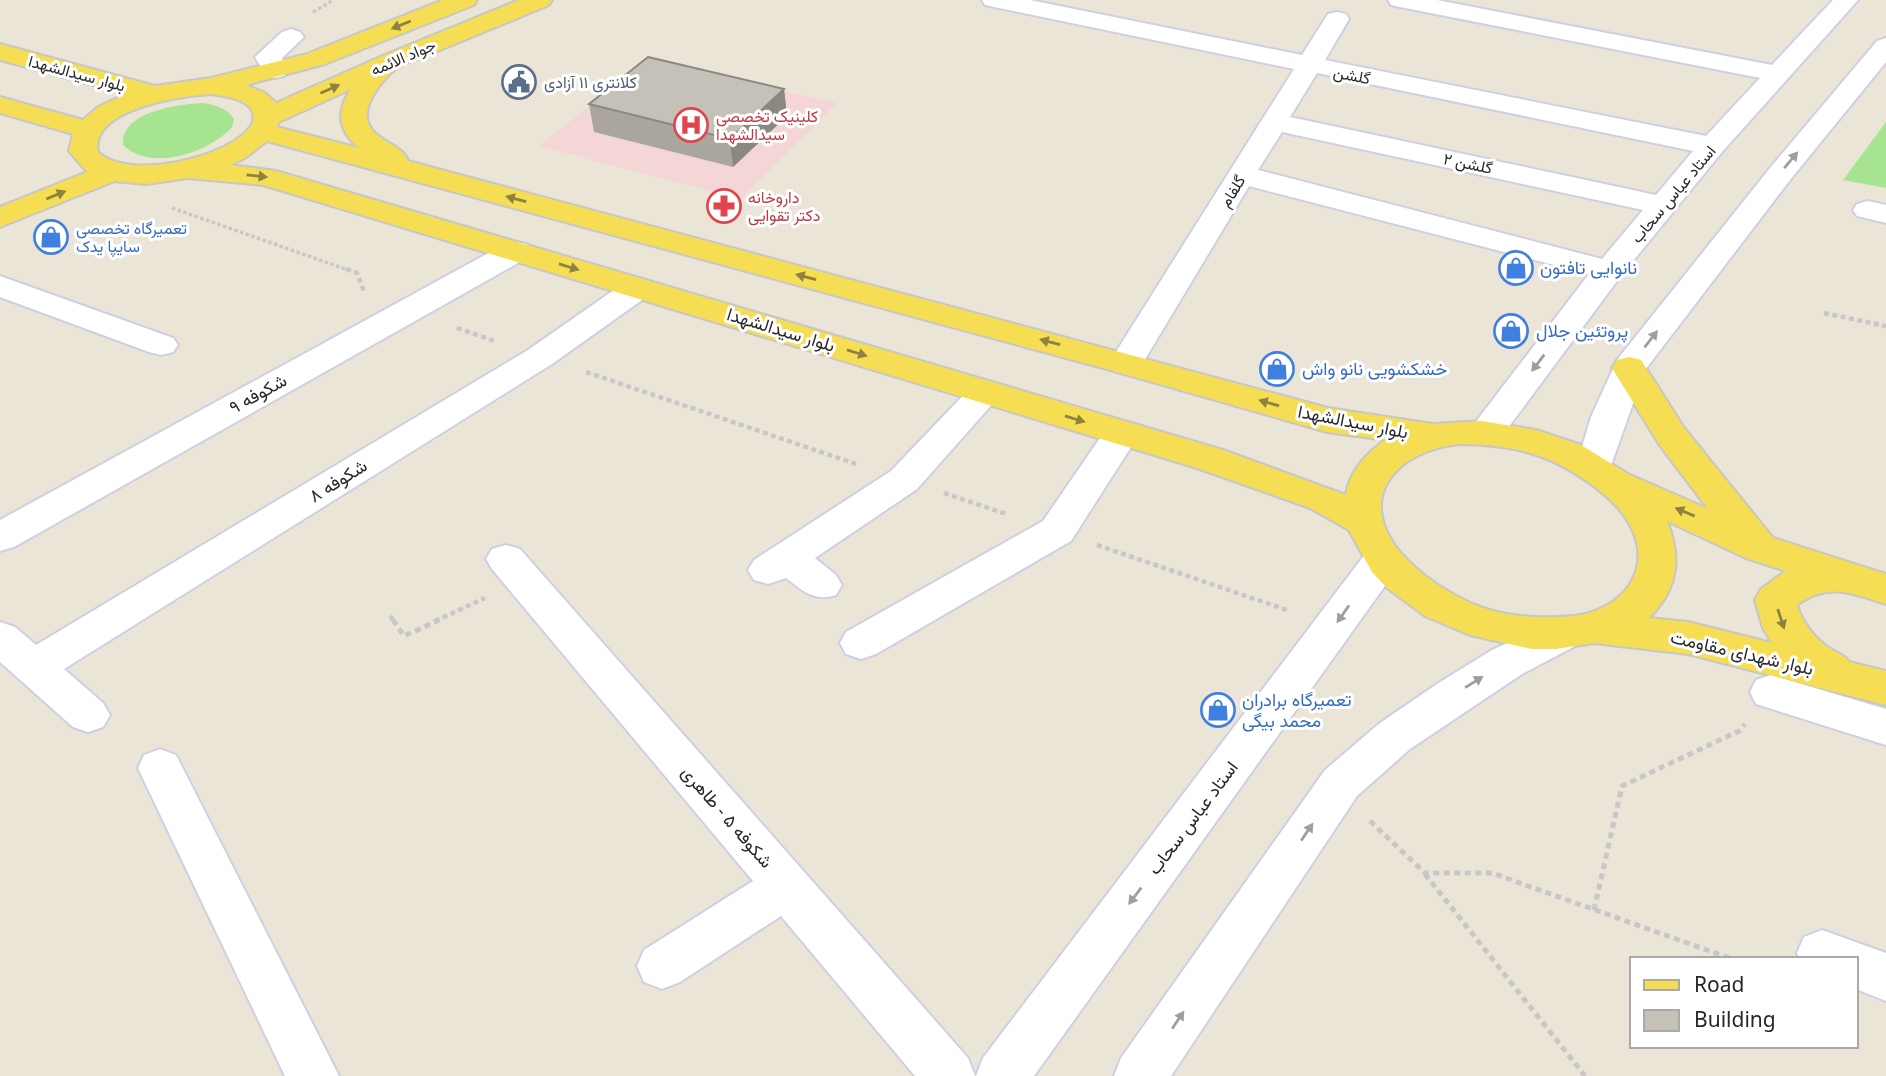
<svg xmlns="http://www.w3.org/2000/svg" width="1886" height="1076" viewBox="0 0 1886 1076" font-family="'Noto Sans',Vazirmatn,sans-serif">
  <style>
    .medical { fill: #f3d6d5 }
    .green { fill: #a7e492 }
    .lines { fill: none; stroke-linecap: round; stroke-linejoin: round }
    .minor-casing { stroke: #ced0e2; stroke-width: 4 }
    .major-casing { stroke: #c7c7c7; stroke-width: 4 }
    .path-far2 { stroke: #c7c7c7; stroke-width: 3.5; stroke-dasharray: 3.5 2.5; stroke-linecap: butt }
    .path-far1 { stroke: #c7c7c7; stroke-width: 4.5; stroke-dasharray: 5 3.5; stroke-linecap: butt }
    .path { stroke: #c7c7c7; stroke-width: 5; stroke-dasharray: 6 4.5; stroke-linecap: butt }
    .minor { fill: #fff; fill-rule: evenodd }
    .major { fill: #f5de54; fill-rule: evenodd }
    .wall { fill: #aaa69e }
    .shaded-wall { fill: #8b8781 }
    .building { fill: #c6c1b8; stroke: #8b8781; stroke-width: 2 }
    .oneway { fill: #8e833e }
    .oneway2 { fill: #9e9e9e }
    .labels { text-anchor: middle; stroke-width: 6; stroke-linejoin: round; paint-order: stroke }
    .far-street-label { font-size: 16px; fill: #282828; stroke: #fff }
    .far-service-label { font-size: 16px; fill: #4e5e75; stroke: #fff; text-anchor: start }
    .far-health-label { font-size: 16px; fill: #be3a42; stroke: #fff; text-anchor: start }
    .far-shop-label { font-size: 16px; fill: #366cbe; stroke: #fff; text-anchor: start }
    .shop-label { font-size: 18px; fill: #366cbe; stroke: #fff; text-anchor: start }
    .street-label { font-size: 18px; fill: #282828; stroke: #fff }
  </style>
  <rect width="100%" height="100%" fill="#ebe5d8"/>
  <path class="medical" d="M 650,60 L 837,103 L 741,199 L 538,146 Z"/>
  <path class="green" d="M 204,103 C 217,106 226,107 234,119 L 232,127 C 209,153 151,172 123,145 C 120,111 180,104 204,103 Z
    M 1886,122 L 1886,188 L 1843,180 Z"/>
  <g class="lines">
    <g class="minor-casing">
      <path id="minor" d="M 982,0 L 1030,0 L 1302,55 L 1328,14 L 1337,12 L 1346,14 L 1349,19 L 1325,60 L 1706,136 L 1760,78 L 1400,7 L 1391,5 L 1388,0 L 1437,0 L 1772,65 L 1833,0 L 1858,0 L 1722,152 L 1620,277 L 1499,440 L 1486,444 L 1473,440 L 1468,432 L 1589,274 L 1249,186 L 1138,371 L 1126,374 L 1114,371 L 1109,363 L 1294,69 L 994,7 L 985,5 ZM 1317,73 L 1693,151 L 1656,195 L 1290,117 ZM 1282,132 L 1643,210 L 1602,259 L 1258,170 Z
        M 291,29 L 300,32 L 304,37 L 282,58 L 288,70 L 284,76 L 275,78 L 266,76 L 255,57 L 282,32 Z
        M 1886,38 L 1886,62 L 1790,180 L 1645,370 L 1607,476 L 1594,480 L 1581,476 L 1576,467 L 1591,417 L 1617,360 L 1770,168 L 1877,41 Z
        M 1868,201 L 1886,205 L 1886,223 L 1857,216 L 1853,210 L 1857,204 Z
        M 516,242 L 527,244 L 531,251 L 527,258 L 14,547 L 0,551 L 0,520 L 505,244 Z
        M 0,276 L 173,338 L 178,345 L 173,352 L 161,355 L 149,352 L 0,297 Z
        M 638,278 L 649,281 L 654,288 L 649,295 L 552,364 L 64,669 L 103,703 L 110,715 L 103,727 L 88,732 L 73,727 L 0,662 L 0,622 L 15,627 L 36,645 L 528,350 L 627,281 Z
        M 986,381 L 998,384 L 1003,392 L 917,489 L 815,558 L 836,575 L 842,585 L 836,595 C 814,602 803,591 786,578 L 768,584 L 754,580 L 748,570 L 754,560 L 891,471 L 974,384 Z
        M 1122,421 L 1135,425 L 1140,433 L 1071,541 L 876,654 L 861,659 L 846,654 L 840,643 L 846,632 L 1043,521 L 1109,425 Z
        M 506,545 L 520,549 L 968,1058 L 975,1076 L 915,1076 L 781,916 L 680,982 L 662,989 L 644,982 L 637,966 L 644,950 L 753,881 L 492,569 L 486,559 L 492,549 Z
        M 1383,545 L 1397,549 L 1403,559 L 1397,569 L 1034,1076 L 976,1076 L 983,1058 L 1369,549 Z
        M 1564,617 L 1579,622 L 1585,633 L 1579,644 L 1522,674 L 1410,749 L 1357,796 L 1171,1076 L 1114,1076 L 1121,1058 L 1325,770 L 1380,723 L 1437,684 L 1492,650 Z
        M 1771,675 L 1886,709 L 1886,745 L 1756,704 L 1750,692 L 1756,680 Z
        M 160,749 L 176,755 L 339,1076 L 285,1076 L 138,768 L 144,755 Z
        M 1822,930 L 1886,953 L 1886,1001 L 1856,989 L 1856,959 L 1800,959 L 1797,953 L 1804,937 Z"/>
    </g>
    <g class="major-casing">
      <path id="major" d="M 443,0 L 477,0 L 474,5 L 325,64 L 246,85 L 265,93 L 276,103 L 380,57 L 519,0 L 552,0 L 549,5 C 512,20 475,36 438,51 C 426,56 409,60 398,67 C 385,77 366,99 367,116 C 368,141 403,143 408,161 L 1328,408 L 1433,424 L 1481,421 L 1536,430 L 1581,445 L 1628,474 L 1708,509 L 1659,444 L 1612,368 L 1617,360 L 1629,357 L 1641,360 L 1684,428 L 1773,538 L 1886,574 L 1886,604 C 1852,593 1828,582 1797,605 C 1802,622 1815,640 1831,649 C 1838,654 1844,654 1849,662 L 1886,671 L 1886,705 L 1688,654 L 1594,643 L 1556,649 L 1532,649 L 1470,635 L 1425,616 L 1387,588 L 1372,572 L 1349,530 L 1310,508 L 1197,468 L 263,185 L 188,178 L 146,184 L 115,181 L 0,227 L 0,207 L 87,172 L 69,151 L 73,134 L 0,113 L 0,97 L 83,120 L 98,107 L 126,94 L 0,60 L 0,44 L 155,86 L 211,78 L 307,54 ZM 351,89 C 336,111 338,131 359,148 L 277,127 L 279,122 ZM 211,94 C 223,96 244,98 251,109 C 274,144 135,188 98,152 C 90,108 182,96 211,94 ZM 267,141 L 1114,371 L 1327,432 L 1386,440 C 1367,452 1349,472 1346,495 L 1223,450 L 276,171 L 230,165 L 245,158 ZM 1458,444 C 1502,444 1542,451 1579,476 C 1598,488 1618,504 1629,523 C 1656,570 1621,611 1573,616 C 1540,619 1504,617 1473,604 C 1446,592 1420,575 1400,552 C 1354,496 1398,451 1458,444 ZM 1667,521 L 1746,558 L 1786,571 L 1761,589 L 1755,600 L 1763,628 L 1772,643 L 1688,622 L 1649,618 C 1678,589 1682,558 1667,521 Z"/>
    </g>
    <path class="path-far2" d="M 313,12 L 334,0
      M 172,208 L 351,271"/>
    <path class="path-far1" d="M 346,269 L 357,273 L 365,294
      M 1824,313 L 1886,326
      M 457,328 L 495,341
      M 586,372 L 856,464
      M 944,493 L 1006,514
      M 1097,545 L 1290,611
      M 390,616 L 394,621
      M 435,621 L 485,598"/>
    <path class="path" d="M 393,620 L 404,636 L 439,620
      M 1370,821 L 1425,873 L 1492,873 L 1732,959
      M 1425,874 L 1585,1076
      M 1594,910 L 1622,786 L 1739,731 L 1745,724"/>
    <use href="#minor" class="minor"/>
    <use href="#major" class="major"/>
  </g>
  <path class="wall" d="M 784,89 L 787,116 L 733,167 L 594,132 L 589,104 Z"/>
  <path class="shaded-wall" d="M 784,89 L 787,116 L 733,167 L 730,139 Z"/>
  <path class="building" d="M 648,57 L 784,89 L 730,139 L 589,104 Z"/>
  <defs><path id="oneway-solid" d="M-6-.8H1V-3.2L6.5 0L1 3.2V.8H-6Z" transform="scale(1.75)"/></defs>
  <g class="oneway">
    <use href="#oneway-solid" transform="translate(401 25) rotate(158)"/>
    <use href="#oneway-solid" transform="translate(330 89) rotate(-24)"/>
    <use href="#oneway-solid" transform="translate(257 176) rotate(6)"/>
    <use href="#oneway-solid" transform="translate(56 195) rotate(-22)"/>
    <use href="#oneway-solid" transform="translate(516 199) rotate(-165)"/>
    <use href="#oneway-solid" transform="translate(569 267) rotate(17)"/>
    <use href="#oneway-solid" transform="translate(806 277) rotate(-165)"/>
    <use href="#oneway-solid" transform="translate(1050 342) rotate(-165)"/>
    <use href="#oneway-solid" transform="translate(857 353) rotate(17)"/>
    <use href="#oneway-solid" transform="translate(1269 403) rotate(-164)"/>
    <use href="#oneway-solid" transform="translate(1075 419) rotate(17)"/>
    <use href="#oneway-solid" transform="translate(1685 512) rotate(-157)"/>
    <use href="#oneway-solid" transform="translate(1781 619) rotate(72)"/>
  </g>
  <g class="oneway2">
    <use href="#oneway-solid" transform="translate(1791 160) rotate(-50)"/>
    <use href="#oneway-solid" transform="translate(1651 339) rotate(-52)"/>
    <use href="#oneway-solid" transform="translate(1538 363) rotate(127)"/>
    <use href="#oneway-solid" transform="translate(1343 614) rotate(125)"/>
    <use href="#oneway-solid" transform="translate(1474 682) rotate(-32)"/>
    <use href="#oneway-solid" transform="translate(1307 832) rotate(-56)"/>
    <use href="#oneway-solid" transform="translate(1135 896) rotate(127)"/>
    <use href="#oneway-solid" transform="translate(1178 1020) rotate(-56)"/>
  </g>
  <defs>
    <g id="civic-ring" transform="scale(1.75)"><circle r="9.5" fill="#fff" stroke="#5c6f8a" stroke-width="1.5"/><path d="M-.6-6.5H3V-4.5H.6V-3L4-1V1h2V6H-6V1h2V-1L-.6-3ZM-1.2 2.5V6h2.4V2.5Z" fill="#5c6f8a"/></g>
    <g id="hospital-ring" transform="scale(1.75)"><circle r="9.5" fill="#fff" stroke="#e0444e" stroke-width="1.5"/><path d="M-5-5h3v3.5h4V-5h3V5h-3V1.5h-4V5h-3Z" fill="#e0444e"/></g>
    <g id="pharmacy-ring" transform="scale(1.75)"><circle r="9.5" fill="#fff" stroke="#e0444e" stroke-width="1.5"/><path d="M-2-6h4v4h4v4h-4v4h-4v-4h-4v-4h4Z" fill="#e0444e"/></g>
    <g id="shop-ring" transform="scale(1.75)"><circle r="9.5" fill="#fff" stroke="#3f7fe0" stroke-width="1.5"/><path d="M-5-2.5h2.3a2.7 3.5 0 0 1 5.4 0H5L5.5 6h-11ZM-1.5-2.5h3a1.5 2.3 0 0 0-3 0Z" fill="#3f7fe0"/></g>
  </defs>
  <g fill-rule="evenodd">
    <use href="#civic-ring" x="519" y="82"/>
    <use href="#hospital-ring" x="691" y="125"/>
    <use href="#pharmacy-ring" x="724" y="206"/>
    <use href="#shop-ring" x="51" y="237"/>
    <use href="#shop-ring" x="1516" y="268"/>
    <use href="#shop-ring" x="1511" y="331"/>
    <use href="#shop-ring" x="1277" y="369"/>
    <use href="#shop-ring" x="1218" y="710"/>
  </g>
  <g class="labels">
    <g class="far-street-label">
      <text transform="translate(403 57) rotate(-23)" y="6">جواد الائمه</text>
      <text transform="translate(77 73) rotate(15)" y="6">بلوار سیدالشهدا</text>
      <text transform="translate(1352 75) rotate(11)" y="6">گلشن</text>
      <text transform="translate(1468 163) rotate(12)" y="6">گلشن ۲</text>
      <text transform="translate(1232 191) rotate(-58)" y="6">گلفام</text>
      <text transform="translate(1673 194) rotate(-50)" y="6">استاد عباس سحاب</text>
    </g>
    <g class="far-service-label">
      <text x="544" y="88">کلانتری ۱۱ آزادی</text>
    </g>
    <g class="far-health-label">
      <text x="716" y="122">کلینیک تخصصی<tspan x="716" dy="18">سیدالشهدا</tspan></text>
      <text x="748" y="203">داروخانه<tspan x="748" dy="18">دکتر تقوایی</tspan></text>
    </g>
    <g class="far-shop-label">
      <text x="76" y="234">تعمیرگاه تخصصی<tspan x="76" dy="18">سایپا یدک</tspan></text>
    </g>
    <g class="shop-label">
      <text x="1540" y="274">نانوایی تافتون</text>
      <text x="1536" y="337">پروتئین جلال</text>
      <text x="1302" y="375">خشکشویی نانو واش</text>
      <text x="1242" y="706">تعمیرگاه برادران<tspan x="1242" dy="21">محمد بیگی</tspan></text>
    </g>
    <g class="street-label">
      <text transform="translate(781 330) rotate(17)" y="6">بلوار سیدالشهدا</text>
      <text transform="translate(258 394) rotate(-29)" y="6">شکوفه ۹</text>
      <text transform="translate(1353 422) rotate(11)" y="6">بلوار سیدالشهدا</text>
      <text transform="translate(338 481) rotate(-32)" y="6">شکوفه ۸</text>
      <text transform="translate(1742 653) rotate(13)" y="6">بلوار شهدای مقاومت</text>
      <text transform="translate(727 817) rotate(49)" y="6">شکوفه ۵ - طاهری</text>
      <text transform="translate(1193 818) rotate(-53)" y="6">استاد عباس سحاب</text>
    </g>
  </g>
  <rect x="1630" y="957" width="228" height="91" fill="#ffffff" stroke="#a9a9a9" stroke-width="2"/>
  <rect x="1644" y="980" width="35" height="10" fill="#f5de54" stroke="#a9a9a9" stroke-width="2"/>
  <text x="1694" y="992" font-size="21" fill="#282828">Road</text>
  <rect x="1644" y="1010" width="35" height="21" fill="#c6c1b8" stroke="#a9a9a9" stroke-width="2"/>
  <text x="1694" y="1027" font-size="21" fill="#282828">Building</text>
</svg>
